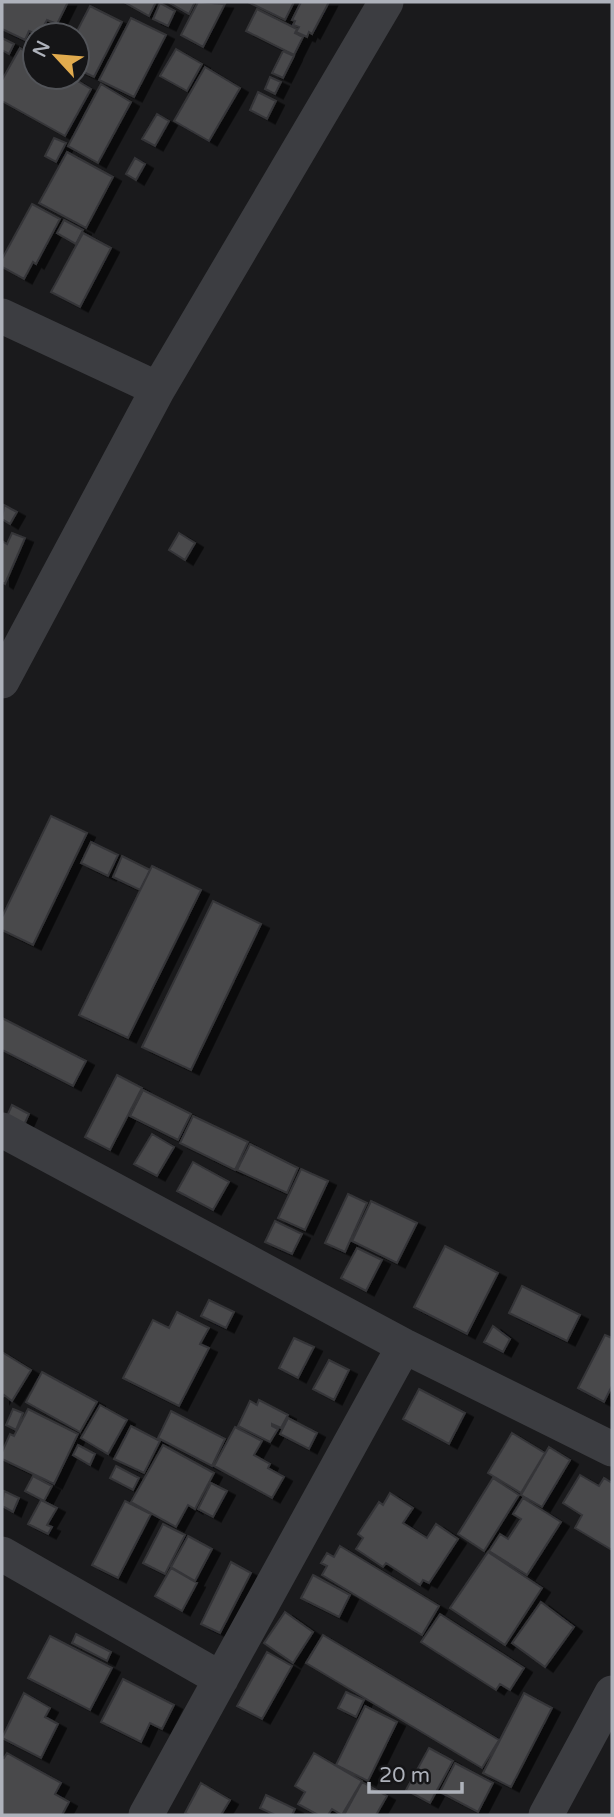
<svg xmlns="http://www.w3.org/2000/svg" width="614" height="1817" viewBox="0 0 614 1817" font-family="'Varela Round',sans-serif">
  <style>
    .building { fill: #48484c; stroke: #353538; stroke-width: 2; filter: url(#shadow) }
    .lines { fill: none; stroke-linecap: round; stroke-linejoin: round }
    .minor { stroke: #3c3d41; stroke-width: 35 }
  </style>
  <defs>
    <filter id="shadow"><feDropShadow dx="8" dy="4.5" stdDeviation="0" flood-color="#0009"/></filter>
  </defs>
  <rect width="100%" height="100%" fill="#1a1a1c"/>
  <path class="building" d="M 2,2 L 68,2 L 57,24 L 47,20 L 39,35 L 29,31 L 25,40 L 2,29 Z
    M 124,2 L 156,2 L 149,16 Z
    M 168,2 L 195,2 L 189,14 Z
    M 198,2 L 225,4 L 203,47 L 181,35 Z
    M 248,2 L 294,2 L 285,20 Z
    M 301,2 L 329,2 L 312,34 L 309,32 L 307,37 L 296,32 L 299,27 L 293,25 L 295,21 L 292,20 Z
    M 160,3 L 175,11 L 168,26 L 153,19 Z
    M 90,6 L 122,22 L 94,77 L 77,69 L 77,35 L 75,35 Z
    M 257,9 L 297,29 L 295,33 L 303,37 L 294,55 L 246,31 Z
    M 131,18 L 166,35 L 134,97 L 99,80 Z
    M 2,38 L 14,44 L 9,54 L 2,50 Z
    M 20,48 L 35,57 L 35,77 L 71,77 L 91,89 L 65,136 L 2,101 L 2,80 Z
    M 176,49 L 202,64 L 187,91 L 160,76 Z
    M 283,51 L 294,56 L 283,78 L 272,73 Z
    M 205,67 L 240,88 L 209,141 L 174,121 Z
    M 270,77 L 281,82 L 275,94 L 265,89 Z
    M 101,84 L 131,102 L 98,163 L 68,146 Z
    M 258,92 L 276,101 L 267,119 L 250,110 Z
    M 157,114 L 169,121 L 155,146 L 142,139 Z
    M 54,138 L 66,143 L 56,162 L 45,156 Z
    M 67,152 L 113,177 L 86,228 L 39,203 Z
    M 135,158 L 145,164 L 136,180 L 126,174 Z
    M 32,204 L 60,219 L 36,264 L 33,262 L 24,279 L 2,267 L 2,259 Z
    M 64,220 L 83,230 L 76,244 L 57,233 Z
    M 83,233 L 111,248 L 80,307 L 51,292 Z
    M 4,505 L 17,512 L 10,524 L 2,519 Z
    M 12,533 L 25,538 L 5,584 L 2,582 L 2,541 L 7,544 Z
    M 179,533 L 195,543 L 185,560 L 169,550 Z
    M 51,816 L 87,833 L 33,945 L 2,930 L 2,917 Z
    M 91,842 L 118,855 L 108,876 L 81,863 Z
    M 122,856 L 150,870 L 140,890 L 113,877 Z
    M 152,866 L 201,890 L 128,1038 L 79,1015 Z
    M 213,901 L 261,924 L 191,1070 L 142,1047 Z
    M 2,1018 L 86,1061 L 73,1086 L 2,1050 Z
    M 117,1075 L 142,1088 L 110,1150 L 85,1137 Z
    M 143,1090 L 191,1114 L 178,1140 L 130,1116 Z
    M 12,1105 L 29,1114 L 24,1125 L 7,1116 Z
    M 193,1116 L 248,1142 L 235,1170 L 180,1143 Z
    M 152,1134 L 174,1147 L 157,1176 L 134,1164 Z
    M 250,1144 L 298,1168 L 287,1193 L 237,1170 Z
    M 193,1162 L 229,1182 L 213,1210 L 177,1191 Z
    M 301,1169 L 328,1181 L 305,1230 L 278,1218 Z
    M 348,1194 L 367,1203 L 345,1252 L 325,1243 Z
    M 371,1201 L 417,1223 L 397,1263 L 352,1241 Z
    M 275,1221 L 302,1234 L 292,1254 L 265,1242 Z
    M 445,1246 L 498,1273 L 467,1334 L 414,1307 Z
    M 357,1248 L 382,1260 L 366,1291 L 341,1278 Z
    M 522,1286 L 580,1315 L 567,1341 L 509,1313 Z
    M 209,1300 L 234,1312 L 226,1328 L 201,1316 Z
    M 177,1312 L 209,1328 L 200,1344 L 209,1348 L 179,1406 L 123,1378 L 153,1320 L 169,1328 Z
    M 493,1326 L 510,1339 L 503,1352 L 484,1342 Z
    M 605,1335 L 612,1338 L 612,1386 L 604,1402 L 578,1388 Z
    M 294,1338 L 314,1347 L 298,1378 L 279,1368 Z
    M 2,1352 L 31,1370 L 12,1401 L 4,1395 L 2,1398 Z
    M 329,1360 L 349,1370 L 334,1400 L 313,1389 Z
    M 42,1372 L 97,1402 L 80,1432 L 26,1402 Z
    M 419,1389 L 465,1413 L 449,1444 L 403,1419 Z
    M 259,1400 L 288,1415 L 281,1428 L 272,1424 L 272,1426 L 278,1429 L 270,1442 L 238,1426 L 250,1401 L 257,1405 Z
    M 100,1405 L 127,1420 L 108,1454 L 81,1438 Z
    M 13,1409 L 23,1413 L 16,1430 L 6,1425 Z
    M 28,1409 L 78,1434 L 54,1484 L 2,1459 L 2,1452 L 10,1434 L 14,1436 Z
    M 171,1411 L 225,1439 L 212,1466 L 158,1438 Z
    M 288,1418 L 317,1433 L 309,1449 L 280,1434 Z
    M 131,1426 L 160,1441 L 144,1473 L 114,1459 Z
    M 235,1427 L 262,1441 L 254,1455 L 270,1464 L 268,1468 L 284,1477 L 272,1498 L 214,1466 Z
    M 512,1433 L 545,1453 L 521,1493 L 488,1473 Z
    M 78,1445 L 95,1454 L 90,1465 L 73,1455 Z
    M 163,1445 L 214,1473 L 195,1509 L 188,1505 L 176,1527 L 131,1502 Z
    M 549,1447 L 570,1460 L 542,1507 L 521,1495 Z
    M 116,1466 L 139,1478 L 133,1490 L 110,1478 Z
    M 580,1475 L 599,1486 L 604,1478 L 612,1483 L 612,1550 L 575,1528 L 582,1515 L 563,1503 Z
    M 33,1476 L 52,1486 L 44,1501 L 25,1491 Z
    M 493,1478 L 519,1495 L 484,1551 L 458,1534 Z
    M 211,1483 L 227,1491 L 213,1517 L 198,1509 Z
    M 4,1491 L 19,1498 L 13,1512 L 2,1506 Z
    M 390,1493 L 413,1508 L 403,1523 L 427,1538 L 436,1524 L 458,1539 L 429,1583 L 423,1580 L 420,1585 L 386,1563 L 383,1567 L 356,1549 L 363,1538 L 358,1534 L 379,1502 L 383,1505 Z
    M 523,1498 L 561,1522 L 527,1575 L 489,1551 L 500,1534 L 508,1539 L 521,1519 L 513,1514 Z
    M 41,1500 L 57,1508 L 47,1525 L 52,1527 L 48,1534 L 28,1524 Z
    M 125,1501 L 151,1514 L 118,1578 L 92,1565 Z
    M 163,1524 L 185,1535 L 165,1574 L 143,1563 Z
    M 188,1536 L 212,1549 L 195,1581 L 171,1567 Z
    M 340,1546 L 439,1606 L 422,1635 L 322,1575 L 327,1566 L 321,1563 L 327,1553 L 334,1557 Z
    M 488,1552 L 542,1588 L 505,1645 L 450,1608 Z
    M 231,1562 L 251,1573 L 220,1633 L 201,1624 Z
    M 171,1568 L 197,1583 L 182,1611 L 155,1596 Z
    M 313,1575 L 350,1595 L 339,1617 L 301,1598 Z
    M 541,1602 L 574,1627 L 545,1667 L 512,1643 Z
    M 285,1612 L 313,1632 L 293,1663 L 264,1643 Z
    M 440,1614 L 524,1668 L 510,1690 L 500,1684 L 496,1690 L 421,1642 Z
    M 76,1634 L 111,1652 L 107,1661 L 72,1643 Z
    M 323,1635 L 499,1740 L 482,1768 L 306,1663 Z
    M 50,1636 L 112,1668 L 90,1710 L 28,1678 Z
    M 267,1652 L 292,1666 L 262,1719 L 237,1706 Z
    M 123,1679 L 174,1705 L 162,1729 L 150,1723 L 141,1742 L 101,1722 Z
    M 346,1692 L 364,1700 L 356,1717 L 338,1708 Z
    M 24,1693 L 50,1708 L 45,1717 L 58,1724 L 41,1758 L 2,1738 Z
    M 524,1693 L 552,1708 L 511,1787 L 483,1773 Z
    M 365,1706 L 397,1722 L 368,1781 L 336,1765 Z
    M 429,1748 L 453,1761 L 430,1803 L 406,1790 Z
    M 7,1753 L 61,1783 L 55,1794 L 69,1802 L 62,1815 L 2,1815 L 2,1757 L 4,1758 Z
    M 314,1753 L 362,1781 L 342,1815 L 332,1809 L 328,1815 L 318,1815 L 298,1804 L 305,1792 L 295,1786 Z
    M 455,1763 L 493,1783 L 478,1812 L 440,1792 Z
    M 362,1782 L 387,1796 L 376,1815 L 344,1815 Z
    M 201,1783 L 230,1800 L 221,1815 L 189,1815 L 185,1813 Z
    M 266,1795 L 295,1809 L 292,1815 L 275,1815 L 260,1808 Z"/>
  <g class="lines">
    <path class="minor" d="M 2,316 L 158,389
      M 2,681 L 158,389 L 386,2
      M 2,1130 L 404,1346 L 612,1449
      M 2,1554 L 221,1679
      M 146,1815 L 404,1346
      M 546,1815 L 612,1693"/>
  </g>
  <rect width="614" height="1817" fill="none" stroke="#aeb2bb" stroke-width="7"/>
  <g transform="translate(56 56) rotate(296)"><circle r="33" fill="#151517" stroke="#525459" stroke-width="2"/>
  <path d="M0-5L12 26L0 18L-12 26Z" fill="#e1ab4e"/>
  <text y="-10" font-size="19" font-weight="bold" text-anchor="middle" fill="#aeb2bb">N</text>
  </g>
  <path d="M369 1782v10h93v-10" fill="none" stroke="#aeb2bb" stroke-width="3.5"/>
  <text x="379" y="1782" font-size="21" fill="#aeb2bb" stroke="#151517" stroke-width="5" paint-order="stroke">20 m</text>
</svg>
